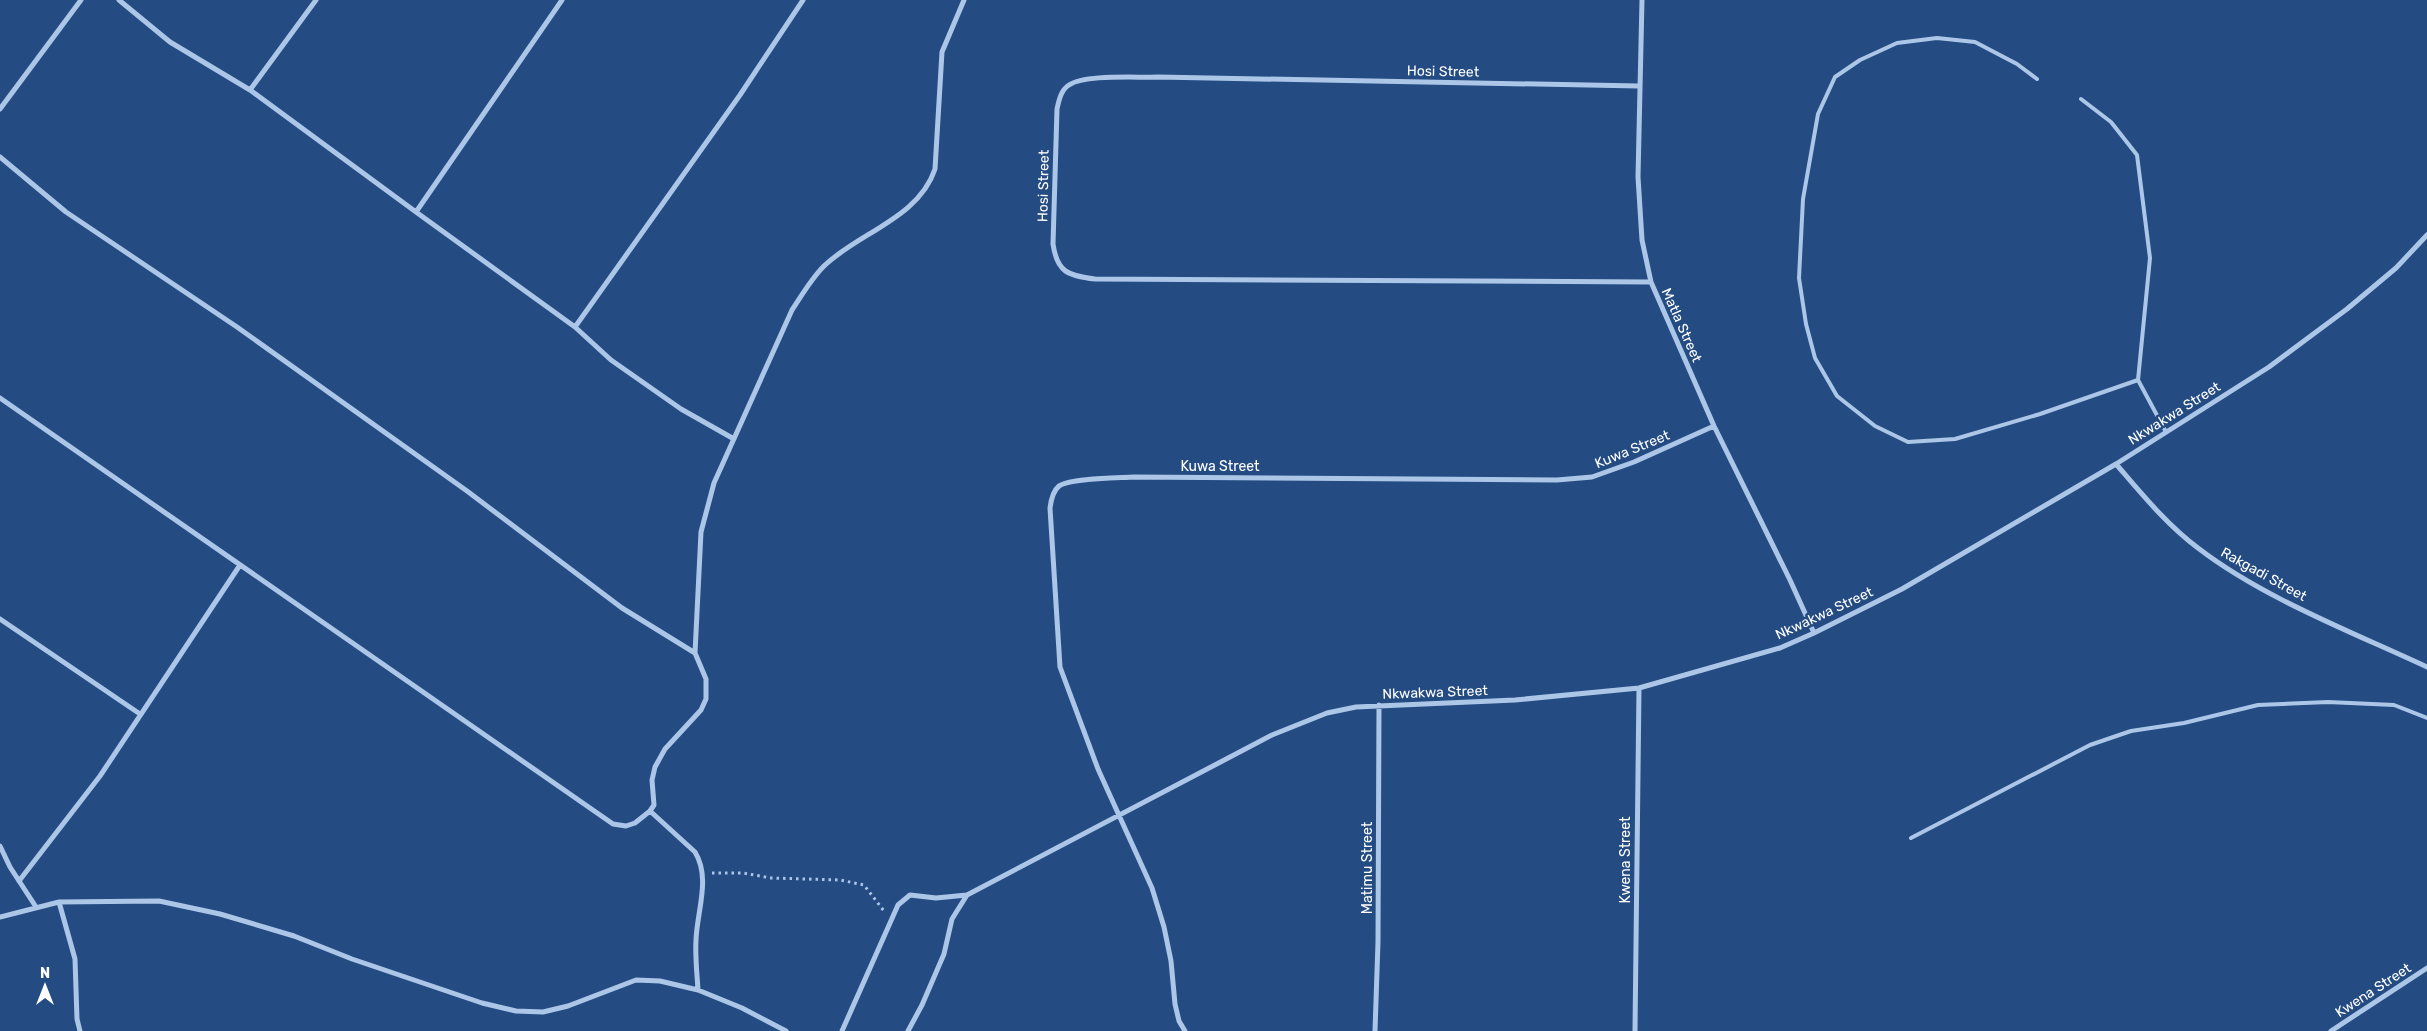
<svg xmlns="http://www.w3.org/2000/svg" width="2427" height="1031" viewBox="0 0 2427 1031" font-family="Rubik,sans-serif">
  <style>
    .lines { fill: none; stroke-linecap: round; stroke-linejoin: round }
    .path { stroke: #acc6e8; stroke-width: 3; stroke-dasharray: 2.5 4; stroke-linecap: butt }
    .lane { stroke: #acc6e8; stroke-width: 4 }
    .street { stroke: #acc6e8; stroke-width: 5 }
    .labels { text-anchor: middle; stroke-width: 5; stroke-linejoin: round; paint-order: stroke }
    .street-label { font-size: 14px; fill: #fff; stroke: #244c83 }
  </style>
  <rect width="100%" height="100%" fill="#244c83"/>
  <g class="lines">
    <path class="path" d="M 712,873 L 743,873 L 771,878 L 840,880 L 864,885 L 884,911"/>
    <path class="lane" d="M 2037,79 L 2017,64 L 1975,42 L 1937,38 L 1897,43 L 1860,60 L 1835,77 L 1818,114 L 1803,199 L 1799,278 L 1806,324 L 1815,358 L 1837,396 L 1875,426 L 1908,442 L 1955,439 L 2040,414 L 2138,380 L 2166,432
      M 2081,99 L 2111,122 L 2137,155 L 2150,258 L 2138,380
      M 1911,838 L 2090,745 L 2131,731 L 2184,723 L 2258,705 L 2328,702 L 2394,705 L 2427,718"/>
    <path class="street" d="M 119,0 L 170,42 L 250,90
      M 316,0 L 250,90 L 416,212
      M 562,0 L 416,212 L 575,327 L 611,360 L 681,409 L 734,439
      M 1642,0 L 1638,177 L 1642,240 L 1651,282 L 1714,426 L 1790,580 L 1814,633
      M 1639,86 L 1158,77 C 1137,78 1085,74 1069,85 C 1061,90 1059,100 1057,109 L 1053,244 C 1057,272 1068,276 1095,279 L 1651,282
      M 0,109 L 81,0
      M 0,157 L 66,212 L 237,327 L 467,491 L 622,608 L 695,653
      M 575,327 L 740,95 L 803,0
      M 0,398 L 613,824 L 626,826 L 635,823 L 650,811 L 654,805 L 652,780 L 655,767 L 665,749 L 701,710 L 706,699 L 706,679 L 695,653 L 701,532 L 714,483 L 792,310 C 802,295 811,279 824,266 C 858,233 919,218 935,169 L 942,52 L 964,0
      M 2116,464 C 2141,493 2167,525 2198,548 C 2263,598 2352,632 2427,667
      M 0,619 L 140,714
      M 650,811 L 695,852 C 711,878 697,911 696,940 C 695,957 697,973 698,990
      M 0,846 L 10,867 L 36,907
      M 19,881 L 100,776 L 240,565
      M 59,902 L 75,959 L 77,1019 L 80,1031
      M 0,917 L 59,902 L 159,901 L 220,914 L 294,936 L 352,959 L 482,1003 L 516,1011 L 543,1012 L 568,1006 L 636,980 L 660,981 L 698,990 L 742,1008 L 786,1031
      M 842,1031 L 898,905 L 910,895 L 936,898 L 967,895 L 1272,735 L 1327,713 L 1356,707 L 1515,700 L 1639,688 L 1780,648 L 1814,633 L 1902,589 L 2116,464 L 2269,367 L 2347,309 L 2396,268 L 2427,235
      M 908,1031 L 922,1005 L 944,954 L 952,919 L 967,895
      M 1185,1031 L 1179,1021 L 1175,1004 L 1171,961 L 1164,927 L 1152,888 L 1098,769 L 1060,667 L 1050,508 C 1051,500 1053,491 1059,486 C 1070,478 1119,478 1134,477 L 1557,480 L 1592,477 L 1634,462 L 1714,426
      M 1375,1031 L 1378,942 L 1379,705
      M 1635,1031 L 1639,688
      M 2331,1031 L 2427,968"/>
  </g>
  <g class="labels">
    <g class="street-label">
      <text transform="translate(1443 71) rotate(1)" y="5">Hosi Street</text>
      <text transform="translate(1043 186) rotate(-89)" y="5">Hosi Street</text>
      <text transform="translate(1682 325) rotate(66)" y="5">Matla Street</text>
      <text transform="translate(2174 413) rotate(-32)" y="5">Nkwakwa Street</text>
      <text transform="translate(1632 449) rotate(-22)" y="5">Kuwa Street</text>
      <text x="1220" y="471">Kuwa Street</text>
      <text transform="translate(2264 574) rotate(29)" y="5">Rakgadi Street</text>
      <text transform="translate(1824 613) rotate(-25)" y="5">Nkwakwa Street</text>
      <text transform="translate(1435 692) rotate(-2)" y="5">Nkwakwa Street</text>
      <text transform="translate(1625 860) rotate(-90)" y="5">Kwena Street</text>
      <text transform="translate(1367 868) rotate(-90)" y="5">Matimu Street</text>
      <text transform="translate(2373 990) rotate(-33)" y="5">Kwena Street</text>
    </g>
  </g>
  <g transform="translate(45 986)" stroke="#244c83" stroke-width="4" paint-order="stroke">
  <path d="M0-4L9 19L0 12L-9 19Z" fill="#ffffff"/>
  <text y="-8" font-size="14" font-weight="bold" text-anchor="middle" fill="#ffffff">N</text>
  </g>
</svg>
